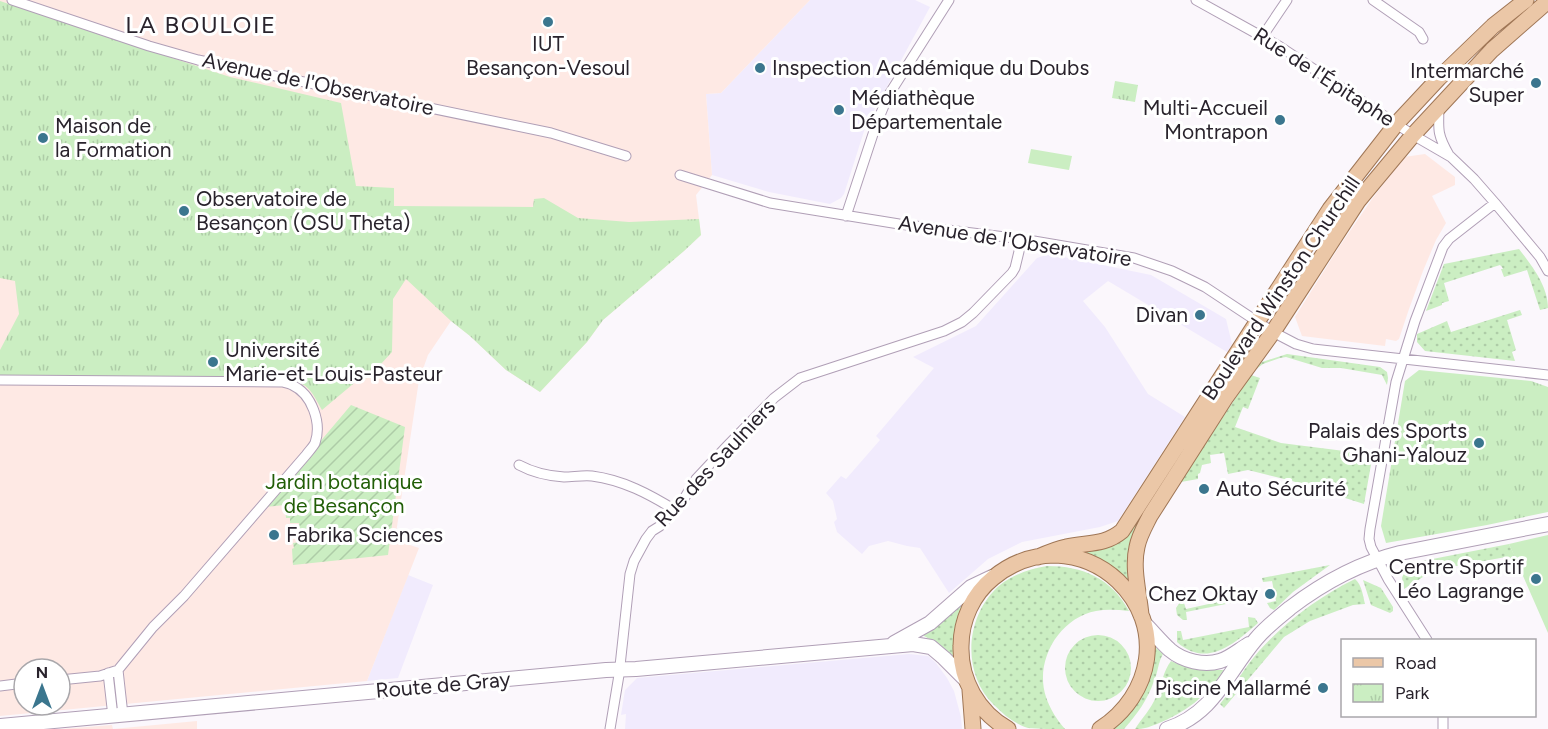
<svg xmlns="http://www.w3.org/2000/svg" width="1548" height="729" viewBox="0 0 1548 729" font-family="Figtree,sans-serif">
  <style>
    .commercial { fill: #f1ebfd }
    .education { fill: #fee9e4; fill-rule: evenodd }
    .grass { fill: url(#grass-dots) }
    .park { fill: url(#park-tufts) }
    .garden { fill: url(#garden-furrows) }
    .pitch { fill: #cbeec2 }
    .lines { fill: none; stroke-linecap: round; stroke-linejoin: round }
    .street-casing { stroke: #b09fb6; stroke-width: 11 }
    .secondary-casing { stroke: #b09fb6; stroke-width: 16 }
    .primary-casing { stroke: #9f7656; stroke-width: 17 }
    .street { stroke: #fff; stroke-width: 9 }
    .secondary { stroke: #fff; stroke-width: 14 }
    .primary { stroke: #ebc7a7; stroke-width: 15 }
    .poi-dot { fill: #3b768e; stroke: #fff; stroke-width: 2 }
    .labels { text-anchor: middle; stroke-width: 6; stroke-linejoin: round; paint-order: stroke }
    .poi-label { font-size: 21px; fill: #29232c; stroke: #fff; text-anchor: start }
    .street-label { font-size: 21px; fill: #29232c; stroke: #fff }
    .park-label { font-size: 21px; fill: #215e07; stroke: #fff }
    .quarter-label { font-size: 24px; letter-spacing: 1.5px; fill: #29232c; stroke: #fff }
  </style>
  <defs>
    <pattern id="grass-dots" width="8" height="8" patternUnits="userSpaceOnUse" patternTransform="scale(1.5)"><rect width="8" height="8" fill="#cbeec2"/><path d="M2 2h.1M6 6h.1" fill="none" stroke="#aecca7" stroke-width="1.8" stroke-linecap="round"/></pattern>
    <pattern id="park-tufts" width="24" height="20" patternUnits="userSpaceOnUse" patternTransform="scale(1.5)"><rect width="24" height="20" fill="#cbeec2"/><path d="M3 7l-1-3M5 7V3M7 7l1-3M15 17l-1-3M17 17v-4M19 17l1-3" fill="none" stroke="#aecca7"/></pattern>
    <pattern id="garden-furrows" width="10" height="10" patternUnits="userSpaceOnUse" patternTransform="scale(1.5)"><rect width="10" height="10" fill="#cbeec2"/><path d="M-1 1l2-2M0 10L10 0M9 11l2-2" fill="none" stroke="#aecca7"/></pattern>
  </defs>
  <rect width="100%" height="100%" fill="#fbf7fc"/>
  <path class="commercial" d="M 810,0 L 915,0 L 930,7 L 866,125 L 844,194 L 841,198 L 830,204 L 769,192 L 712,175 L 706,94 L 721,93 Z
    M 1049,254 L 1151,275 L 1226,319 L 1232,344 L 1227,352 L 1108,281 L 1083,301 L 1105,327 L 1148,394 L 1185,417 L 1118,521 L 1100,527 L 1022,542 L 988,559 L 949,593 L 920,548 L 907,546 L 888,541 L 869,546 L 862,554 L 837,532 L 834,522 L 837,519 L 833,501 L 826,493 L 841,476 L 846,479 L 880,440 L 876,436 L 934,368 L 913,357 L 976,326 L 1037,258 Z
    M 408,575 L 433,585 L 398,678 L 367,681 Z
    M 909,654 L 928,656 L 936,663 L 947,678 L 954,691 L 961,717 L 962,729 L 625,729 L 626,714 L 621,715 L 625,690 L 637,678 Z"/>
  <path class="education" d="M 0,0 L 810,0 L 721,93 L 706,94 L 712,175 L 696,195 L 701,235 L 684,251 L 603,320 L 587,342 L 540,392 L 506,370 L 470,336 L 451,321 L 428,355 L 419,380 L 395,540 L 419,548 L 367,681 L 0,716 ZM 24,669 L 60,669 L 60,705 L 24,705 Z
    M 1425,154 L 1455,177 L 1455,185 L 1432,196 L 1446,223 L 1436,240 L 1423,271 L 1409,309 L 1399,339 L 1396,341 L 1386,339 L 1385,346 L 1302,336 L 1295,317 L 1339,247 L 1372,199 L 1404,157 Z
    M 197,721 L 197,729 L 61,729 L 112,725 L 113,729 Z"/>
  <path class="grass" d="M 1519,249 C 1532,266 1548,286 1548,308 L 1540,310 L 1527,270 L 1504,277 L 1501,269 L 1503,269 L 1502,267 L 1500,265 L 1444,283 L 1449,301 L 1442,303 L 1442,305 L 1426,311 L 1444,264 Z
    M 1520,310 L 1522,315 L 1507,320 L 1516,350 L 1512,352 L 1515,361 L 1425,351 L 1417,342 L 1417,334 L 1447,321 L 1451,332 Z
    M 1287,354 L 1380,367 L 1387,372 L 1388,378 L 1387,385 L 1382,375 L 1341,368 L 1322,368 L 1286,357 L 1280,358 L 1263,364 L 1255,370 L 1262,362 Z
    M 1251,375 L 1260,378 L 1248,409 L 1243,407 L 1235,427 L 1281,443 L 1368,454 L 1372,459 L 1364,504 L 1292,481 L 1248,470 L 1228,474 L 1224,453 L 1210,455 L 1211,463 L 1202,465 L 1200,473 L 1198,474 L 1198,479 L 1181,482 L 1187,471 Z
    M 1142,512 L 1135,532 L 1130,583 L 1122,575 L 1079,552 Z
    M 1509,544 L 1521,570 L 1509,572 L 1506,557 L 1434,570 L 1404,589 L 1402,578 L 1407,564 Z
    M 1330,565 L 1293,592 L 1274,610 L 1270,608 L 1267,603 L 1276,601 L 1272,581 L 1263,582 L 1262,578 Z
    M 1047,566 C 1083,566 1111,578 1129,611 C 1118,610 1107,609 1096,611 C 1059,618 1034,661 1046,697 C 1050,709 1057,720 1065,729 C 1054,729 1039,729 1028,728 C 1015,724 1004,715 994,705 C 961,673 965,615 1000,585 C 1014,574 1030,569 1047,566 Z
    M 1355,579 C 1362,585 1363,596 1365,604 L 1353,605 L 1310,621 L 1284,637 L 1224,708 L 1220,704 C 1234,687 1244,668 1259,651 C 1285,622 1320,596 1355,579 Z
    M 1363,580 L 1381,588 L 1393,607 L 1393,611 L 1390,613 L 1371,605 Z
    M 1244,588 L 1251,590 L 1255,596 L 1253,603 L 1248,607 L 1246,600 L 1186,612 L 1187,620 L 1183,620 L 1177,615 L 1176,608 L 1180,602 L 1183,600 L 1186,609 L 1245,596 Z
    M 964,602 L 966,603 L 955,658 L 939,644 L 924,636 L 924,635 Z
    M 1248,617 L 1255,618 L 1258,623 C 1235,643 1207,669 1177,642 L 1177,631 L 1181,631 L 1183,640 L 1249,627 Z
    M1065 668a33 33 0 1 1 66 0a33 33 0 1 1-66 0Z
    M 1153,645 L 1163,654 C 1158,662 1158,673 1154,681 C 1147,701 1137,714 1124,729 L 1113,729 C 1131,714 1146,697 1150,674 C 1152,665 1152,654 1153,645 Z
    M 1171,661 C 1190,669 1204,670 1225,670 L 1224,672 C 1206,696 1185,713 1157,724 C 1149,727 1144,729 1135,729 C 1142,718 1151,709 1156,697 C 1162,685 1163,671 1171,661 Z"/>
  <path class="park" d="M 0,1 L 230,77 L 341,103 L 356,186 L 394,188 L 394,206 L 533,207 L 534,199 L 544,198 L 578,218 L 629,222 L 699,219 L 701,235 L 684,251 L 603,320 L 587,342 L 540,392 L 506,370 L 470,336 L 451,321 L 406,279 L 393,299 L 392,352 L 368,378 L 359,379 L 322,410 C 309,387 309,383 281,379 L 0,380 L 0,350 L 19,314 L 15,281 L 0,278 Z
    M 1115,81 L 1138,85 L 1135,102 L 1112,98 Z
    M 1419,370 L 1531,381 L 1548,387 L 1548,512 L 1487,525 L 1386,543 L 1381,526 L 1405,381 Z"/>
  <path class="garden" d="M 351,405 L 405,427 L 388,555 L 293,565 L 292,549 L 294,548 L 293,543 L 300,542 L 299,523 L 290,523 L 290,518 L 286,518 L 285,505 L 265,507 Z"/>
  <path class="pitch" d="M 1031,149 L 1072,156 L 1069,170 L 1028,163 Z
    M 1548,535 L 1548,633 L 1509,544 Z"/>
  <g class="lines">
    <g class="street-casing">
      <path id="street" d="M 12,0 L 149,46 L 198,60 L 551,133 L 626,156
        M 1196,0 L 1279,46 L 1413,135 L 1451,157 L 1474,179 L 1495,203 L 1540,257 L 1548,271
        M 1373,0 L 1419,32 L 1423,39
        M 1262,37 L 1287,0
        M 1439,109 C 1438,131 1438,136 1449,155
        M 680,175 L 770,203 L 899,224 L 1022,239 L 1134,258 L 1172,271 L 1205,287 L 1273,332 L 1296,344 L 1313,349 L 1548,375
        M 846,216 L 876,125 L 888,96 L 949,0
        M 0,380 L 283,382 C 286,383 289,383 292,385 C 312,394 322,423 315,443 C 313,447 309,451 306,455 L 184,596 L 153,627 L 118,670 L 100,676 L 60,680
        M 519,465 C 532,472 548,476 564,477 C 573,477 583,475 592,476 C 623,480 649,494 675,510
        M 1427,640 L 1388,579 L 1371,547 L 1369,539 L 1370,529 L 1396,382 L 1415,321 L 1443,247 L 1449,239 L 1495,203
        M 118,670 L 123,715
        M 108,673 L 112,708
        M 0,686 L 24,683
        M 1443,716 L 1443,729
        M 610,729 L 619,675 L 630,574 L 634,561 L 646,539 L 652,531 L 660,526 L 675,510 L 685,497 L 696,479 L 727,446 L 774,398 L 800,378 L 944,331 L 962,322 L 973,313 L 1012,273 L 1015,268 L 1022,239"/>
    </g>
    <g class="secondary-casing">
      <path id="secondary" d="M 1144,623 C 1153,632 1161,642 1170,650 C 1183,661 1204,666 1220,661 C 1230,658 1239,650 1249,644
        M 894,643 L 930,623 L 971,587 L 992,577
        M 0,726 L 606,670 L 636,669 L 913,644 L 931,647 L 944,658 L 967,681
        M 1167,729 C 1214,714 1227,673 1256,639 C 1266,627 1278,618 1290,608 C 1324,582 1359,563 1400,553 L 1548,524"/>
    </g>
    <g class="primary-casing">
      <path id="primary" d="M 1038,557 C 1047,553 1056,549 1066,547 C 1087,542 1104,546 1122,531 L 1330,209 L 1397,123 L 1439,78 L 1493,26 L 1526,0
        M 1141,615 C 1139,593 1132,568 1137,547 C 1139,536 1145,526 1150,516 L 1226,397 L 1273,332 L 1358,201 L 1413,135 L 1492,50 L 1548,1
        M 970,690 L 973,729
        M 1008,729 C 978,712 960,680 961,646 C 961,620 973,594 993,578 C 1011,563 1033,555 1056,555 C 1079,556 1101,565 1118,581 C 1165,626 1153,695 1100,729"/>
    </g>
    <use href="#street" class="street"/>
    <use href="#secondary" class="secondary"/>
    <use href="#primary" class="primary"/>
  </g>
  <g class="poi-dot">
    <circle cx="548" cy="22" r="6"/>
    <circle cx="760" cy="68" r="6"/>
    <circle cx="1536" cy="83" r="6"/>
    <circle cx="839" cy="110" r="6"/>
    <circle cx="1280" cy="120" r="6"/>
    <circle cx="43" cy="138" r="6"/>
    <circle cx="184" cy="211" r="6"/>
    <circle cx="1200" cy="315" r="6"/>
    <circle cx="213" cy="362" r="6"/>
    <circle cx="1479" cy="443" r="6"/>
    <circle cx="1204" cy="489" r="6"/>
    <circle cx="274" cy="535" r="6"/>
    <circle cx="1536" cy="579" r="6"/>
    <circle cx="1270" cy="594" r="6"/>
    <circle cx="1323" cy="688" r="6"/>
  </g>
  <g class="labels">
    <g class="poi-label">
      <text x="548" y="51" text-anchor="middle">IUT<tspan x="548" dy="24">Besançon-Vesoul</tspan></text>
      <text x="772" y="75">Inspection Académique du Doubs</text>
      <text x="1524" y="78" text-anchor="end">Intermarché<tspan x="1524" dy="24">Super</tspan></text>
      <text x="851" y="105">Médiathèque<tspan x="851" dy="24">Départementale</tspan></text>
      <text x="1268" y="115" text-anchor="end">Multi-Accueil<tspan x="1268" dy="24">Montrapon</tspan></text>
      <text x="55" y="133">Maison de<tspan x="55" dy="24">la Formation</tspan></text>
      <text x="196" y="206">Observatoire de<tspan x="196" dy="24">Besançon (OSU Theta)</tspan></text>
      <text x="1188" y="322" text-anchor="end">Divan</text>
      <text x="225" y="357">Université<tspan x="225" dy="24">Marie-et-Louis-Pasteur</tspan></text>
      <text x="1467" y="438" text-anchor="end">Palais des Sports<tspan x="1467" dy="24">Ghani-Yalouz</tspan></text>
      <text x="1216" y="496">Auto Sécurité</text>
      <text x="286" y="542">Fabrika Sciences</text>
      <text x="1524" y="574" text-anchor="end">Centre Sportif<tspan x="1524" dy="24">Léo Lagrange</tspan></text>
      <text x="1258" y="601" text-anchor="end">Chez Oktay</text>
      <text x="1311" y="695" text-anchor="end">Piscine Mallarmé</text>
    </g>
    <g class="street-label">
      <text transform="translate(1324 77) rotate(33)" y="7">Rue de l'Épitaphe</text>
      <text transform="translate(318 84) rotate(12)" y="7">Avenue de l'Observatoire</text>
      <text transform="translate(1015 241) rotate(9)" y="7">Avenue de l'Observatoire</text>
      <text transform="translate(1281 288) rotate(-56)" y="7">Boulevard Winston Churchill</text>
      <text transform="translate(715 463) rotate(-47)" y="7">Rue des Saulniers</text>
      <text transform="translate(443 685) rotate(-5)" y="7">Route de Gray</text>
    </g>
    <g class="park-label">
      <text x="344" y="489">Jardin botanique<tspan x="344" dy="24">de Besançon</tspan></text>
    </g>
    <g class="quarter-label">
      <text x="201" y="33">LA BOULOIE</text>
    </g>
  </g>
  <rect x="1341" y="639" width="195" height="78" fill="#ffffff" stroke="#a9a7ab" stroke-width="1.5"/>
  <rect x="1353" y="658" width="30" height="9" fill="#ebc7a7" stroke="#a9a7ab" stroke-width="1.5"/>
  <text x="1395" y="669" font-size="18" fill="#29232c">Road</text>
  <rect x="1353" y="684" width="30" height="18" fill="url(#park-tufts)" stroke="#a9a7ab" stroke-width="1.5"/>
  <text x="1395" y="699" font-size="18" fill="#29232c">Park</text>
  <g transform="translate(42 687)"><circle r="28" fill="#ffffff" stroke="#a9a7ab" stroke-width="1.5"/>
  <path d="M0-4.5L10 22L0 15L-10 22Z" fill="#3b768e"/>
  <text y="-9" font-size="16" font-weight="bold" text-anchor="middle" fill="#29232c">N</text>
  </g>
</svg>
